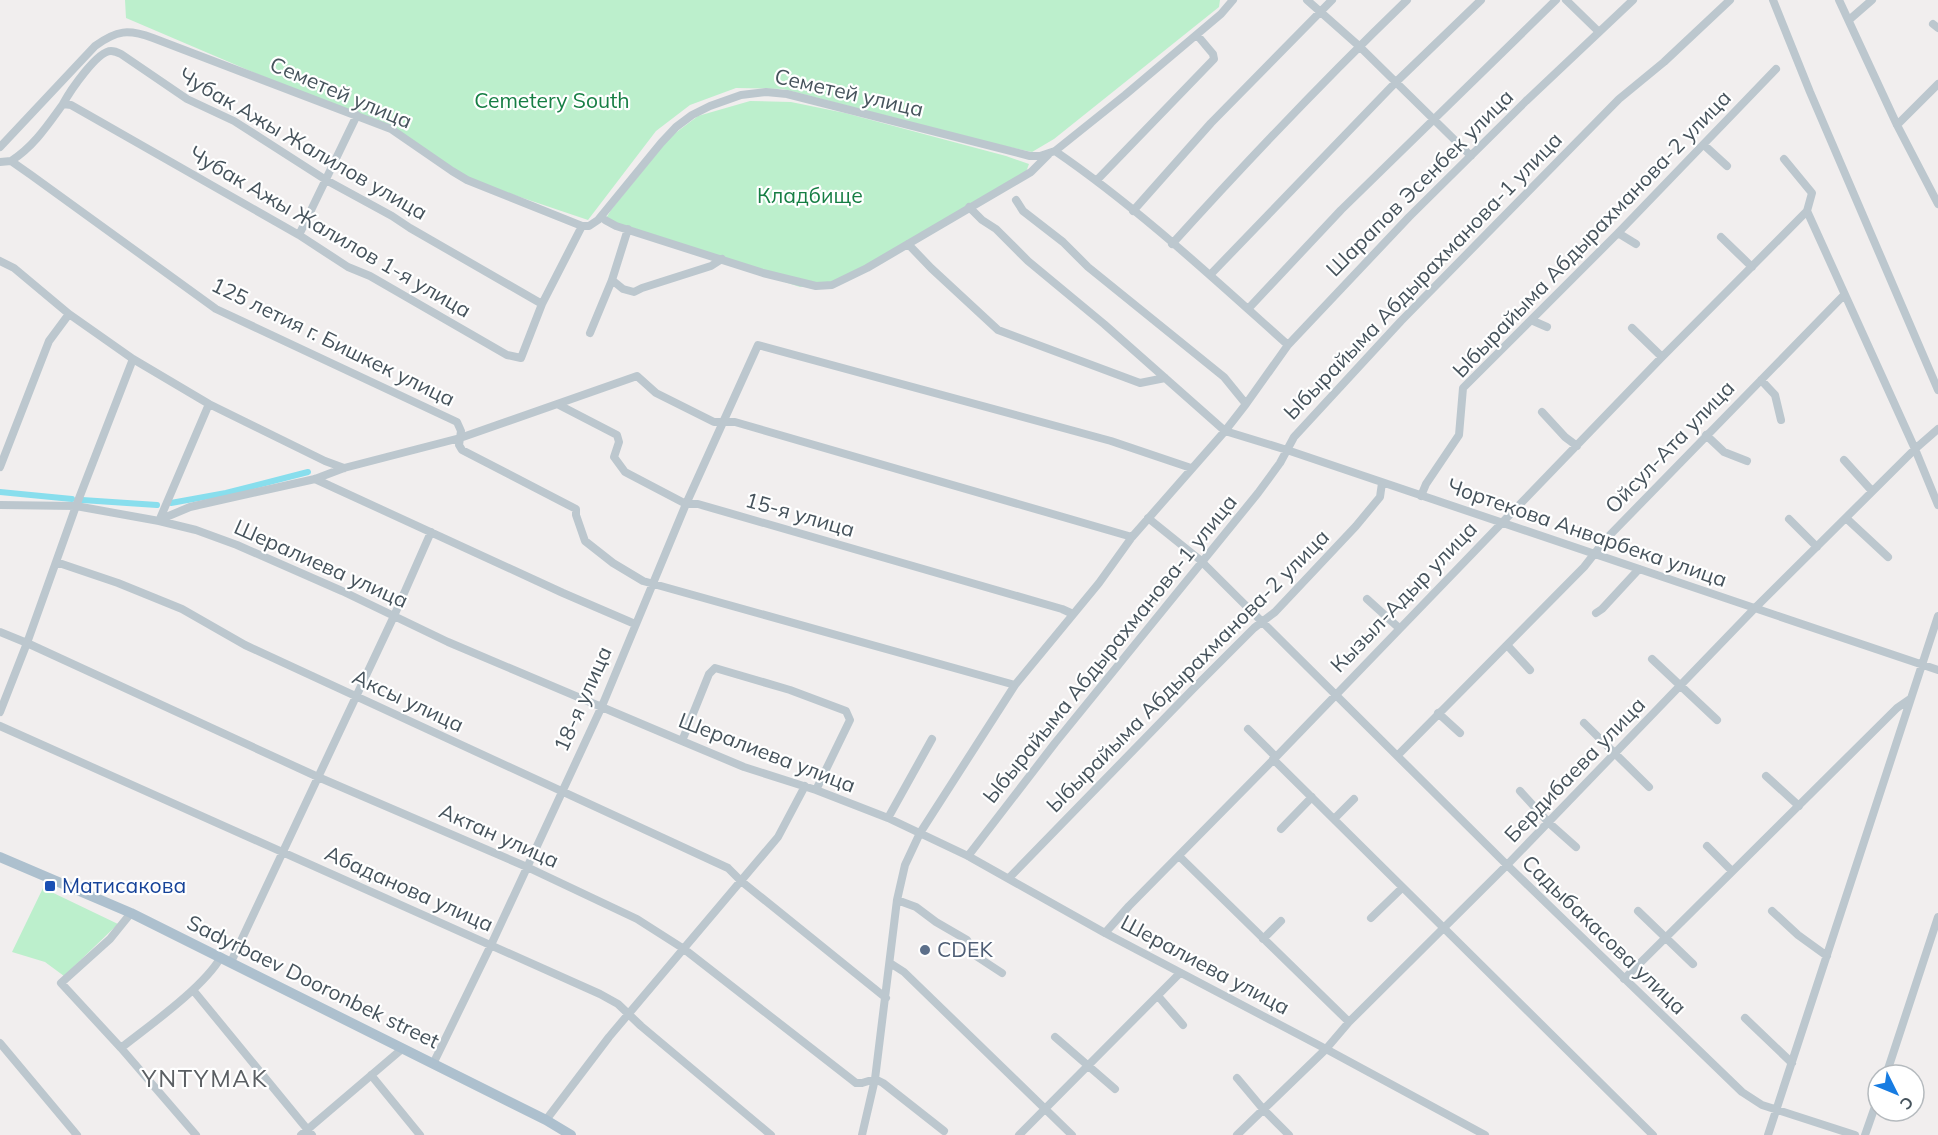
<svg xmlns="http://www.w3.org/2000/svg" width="1938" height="1135" viewBox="0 0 1938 1135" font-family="Mulish,sans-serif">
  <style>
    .green { fill: #bcefcc }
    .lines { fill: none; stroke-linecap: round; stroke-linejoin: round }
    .canal { stroke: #88deed; stroke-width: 6 }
    .minor { stroke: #bcc7ce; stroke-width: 8 }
    .major { stroke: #adc0ce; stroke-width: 10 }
    .transit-dot { fill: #1a4fb4; stroke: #fff; stroke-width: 2 }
    .service-dot { fill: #5c6f8a; stroke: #fff; stroke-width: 2 }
    .labels { text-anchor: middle; stroke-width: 4.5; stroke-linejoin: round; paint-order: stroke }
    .street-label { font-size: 21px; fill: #46535c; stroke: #fff }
    .park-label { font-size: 21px; fill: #167e44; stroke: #fff }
    .transit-label { font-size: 21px; fill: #164399; stroke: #fff; text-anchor: start }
    .service-label { font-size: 21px; fill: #4e5e75; stroke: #fff; text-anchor: start }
    .quarter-label { font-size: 24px; letter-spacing: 1.5px; fill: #5b5f63; stroke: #fff }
  </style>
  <rect width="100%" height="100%" fill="#f1eeee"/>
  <path class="green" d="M 125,0 L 1220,0 L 1219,7 L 1054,139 L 1032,152 L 995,144 L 783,89 L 736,88 L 690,105 L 656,131 L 588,220 L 449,173 L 383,124 L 257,74 L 126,18 Z
    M 750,101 L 791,102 L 845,113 L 1006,156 L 1029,164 L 1026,172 L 836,284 L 800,287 L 620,228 L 605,220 L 611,210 L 670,137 L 698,116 Z
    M 43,888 L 118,924 L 64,976 L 45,962 L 12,952 Z"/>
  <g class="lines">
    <path class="canal" d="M 0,492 L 72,499
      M 82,500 L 157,505
      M 171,503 L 226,493 L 308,472"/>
    <path class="minor" d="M 1307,0 L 1359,46 L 1471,156
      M 1566,0 L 1599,32
      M 1773,0 L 1810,92 L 1938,390
      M 1839,0 L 1897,125 L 1938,204
      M 1849,20 L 1872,0
      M 1933,24 L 1938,28
      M 63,104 C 70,91 97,51 111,51 C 113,51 119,53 121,54 L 187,99 L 234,121 L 326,180 L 392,216 L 410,228 L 542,304
      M 1897,125 L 1938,84
      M 1704,145 L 1727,166
      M 0,147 L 95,46 C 117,30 128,29 153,38 L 391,129 L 452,171 L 467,180 L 582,226 L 589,226 L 598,220 L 661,143 L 676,127 L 692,115 L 710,106 L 741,95 L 766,92 L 787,94 L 1030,156 L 1040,156 L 1055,151 L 1125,95 L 1221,14 L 1233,0
      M 1055,151 C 1138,208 1213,278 1288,345
      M 1784,159 L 1812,193 L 1807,211
      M 11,161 C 34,146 47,126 63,104 L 71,105 L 299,235 L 348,267 L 370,276 L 507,355 L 521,358 L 542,304 L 582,226
      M 0,162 L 11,161 L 31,175 L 216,309 L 457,422 L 461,431 L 459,445 L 462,450 L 576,509 L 576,515 L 585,541 L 613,563 L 643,581 L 1015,685
      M 1097,180 L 1214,59 L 1213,54 L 1197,35
      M 1016,200 L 1023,211 L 1063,242 L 1088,267 L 1224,377 L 1246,404
      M 969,207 L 982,220 L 996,229 L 1028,261 L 1104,324 L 1225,431 L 1287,450 L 1938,670
      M 1133,211 L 1211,123 L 1332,0
      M 1807,211 L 1915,449 L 1938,505
      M 605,220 L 616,226 L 763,273 L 816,286 L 832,285 L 867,268 L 1031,172 L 1049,154
      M 1618,233 L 1636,244
      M 299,235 L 357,115
      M 1721,237 L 1752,267
      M 908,244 L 931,268 L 998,330 L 1140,383 L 1165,378
      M 1172,244 C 1248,160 1326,78 1407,0
      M 0,261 L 14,268 L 69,314 L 133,359 L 209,404 L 325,461 L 344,468
      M 1210,275 L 1396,82 L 1481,0
      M 612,280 L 623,289 L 634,292 L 642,288 L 711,266 L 722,259
      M 1248,309 L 1341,210 L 1556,0
      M 1531,320 L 1547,327
      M 1632,328 L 1662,357
      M 590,333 L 612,280 L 628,229
      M 1761,380 L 1775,395 L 1781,420
      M 559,405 L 617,435 L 619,442 L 614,457 L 625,472 L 686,504 L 698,504 L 1062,609 L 1073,614
      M 1542,412 L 1565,437 L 1577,446
      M 1706,435 L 1724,452 L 1747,461
      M 1844,460 L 1872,491
      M 0,467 L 49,341 L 69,314
      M 315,479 L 563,593 L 635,624
      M 1421,496 L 1426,484 L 1459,435 L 1463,388 L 1618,233 L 1776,69
      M 0,505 L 76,506 L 159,521 L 196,530 L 237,545 L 342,591 L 448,642 L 682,741 L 744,767 L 816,790 L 888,818 L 968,856 L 1105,933 L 1326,1049 L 1485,1135
      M 1148,518 L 1199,559 L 1507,865 L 1742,1092 L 1762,1105 L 1855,1135
      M 1846,518 L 1888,557
      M 1789,519 L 1817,547
      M 159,520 L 190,507 L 315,479 L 344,468 L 460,438 L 637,376 L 656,393 L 714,422 L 735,422 L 1132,537
      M 159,521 L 209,404
      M 56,562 L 118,583 L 182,609 L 245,645 L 728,868 L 741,881 L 886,998
      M 1367,599 L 1399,628
      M 1596,613 L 1602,609 L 1639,569
      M 0,632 L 27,643 L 318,777 L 527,867 L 637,919 L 684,949 L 856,1083 L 862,1083 L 875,1079 L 883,1083 L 944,1131
      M 1507,645 L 1530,670
      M 1652,659 L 1717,720
      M 0,712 L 27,643 L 76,506 L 133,359
      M 1438,713 L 1460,733
      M 1584,723 L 1649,787
      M 0,726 L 600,994 L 618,1004 L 641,1026 L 771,1135
      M 1248,729 L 1276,757
      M 682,741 L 709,674 L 715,668 L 790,690 L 846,711 L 850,720 L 816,790
      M 1398,755 L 1584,567 L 1606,539 L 1844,295
      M 1273,759 L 1653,1135
      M 1766,776 L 1799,806
      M 1520,791 L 1549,823 L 1576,847
      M 888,818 L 932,739
      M 1335,818 L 1354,799
      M 1281,829 L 1312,797
      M 1707,846 L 1732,871
      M 968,856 L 1055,743 L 1258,493 L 1280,463 L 1294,437 L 1401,321 L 1619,99 L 1664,62 L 1730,0
      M 1179,856 L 1349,1022
      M 1009,878 L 1193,689 L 1254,628 L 1275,612 L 1356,526 L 1380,497 L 1382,483
      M 897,900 L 916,907 L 936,922 L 967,940 L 976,956 L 1002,973
      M 1638,911 L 1693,964
      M 1772,911 L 1798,935 L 1827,956
      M 131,913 L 110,939 L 61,983 L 121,1048 L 196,1135
      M 1371,918 L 1402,888
      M 1105,933 L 1129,906 L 1276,757 L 1662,357 L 1807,211
      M 1263,939 L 1281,921
      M 231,962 L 394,616 L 431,532
      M 890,963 L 904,972 L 1072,1135
      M 1624,979 L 1897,708 L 1910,699
      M 193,990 L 312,1135
      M 1158,996 L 1183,1025
      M 1745,1018 L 1792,1063
      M 1055,1037 L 1115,1089
      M 0,1043 L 77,1135
      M 121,1048 C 150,1025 203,988 221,957
      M 433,1064 L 491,945 L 602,706 L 686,504 L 758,345 L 1111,441 L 1191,468
      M 371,1075 L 420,1135
      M 1886,1075 L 1938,917
      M 1237,1078 L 1263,1109 L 1289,1135
      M 546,1120 L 609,1037 L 778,837 L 805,786
      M 301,1135 L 402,1049
      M 862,1135 L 875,1079 L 897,900 L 905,865 L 920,833 L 1015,685 L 1099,583 L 1132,537 L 1225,431 L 1246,404 L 1288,345 L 1409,217 L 1526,101 L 1633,0
      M 1019,1135 L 1180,973
      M 1237,1135 L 1326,1049 L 1349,1022 L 1507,865 L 1755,608 L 1915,449 L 1938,429
      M 1768,1135 L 1938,616
      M 1865,1135 L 1878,1098"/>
    <path class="major" d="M 0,857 L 131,913 L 546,1120 L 571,1135"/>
  </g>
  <rect class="transit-dot" x="44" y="880" width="12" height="12" rx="3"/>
  <circle class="service-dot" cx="925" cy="950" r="6"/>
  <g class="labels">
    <g class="street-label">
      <text transform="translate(341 93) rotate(23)" y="7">Семетей улица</text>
      <text transform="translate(849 93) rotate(13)" y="7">Семетей улица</text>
      <text transform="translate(303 144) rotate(30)" y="7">Чубак Ажы Жалилов улица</text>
      <text transform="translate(1420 183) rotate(-45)" y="7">Шарапов Эсенбек улица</text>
      <text transform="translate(330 232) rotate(30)" y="7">Чубак Ажы Жалилов 1-я улица</text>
      <text transform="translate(1592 234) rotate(-46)" y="7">Ыбырайыма Абдырахманова-2 улица</text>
      <text transform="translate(1423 276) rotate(-46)" y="7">Ыбырайыма Абдырахманова-1 улица</text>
      <text transform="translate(333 342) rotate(26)" y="7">125 летия г. Бишкек улица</text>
      <text transform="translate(1670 447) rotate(-46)" y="7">Ойсул-Ата улица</text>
      <text transform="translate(800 515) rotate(16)" y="7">15-я улица</text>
      <text transform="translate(1587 533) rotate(19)" y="7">Чортекова Анварбека улица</text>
      <text transform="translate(321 564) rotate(24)" y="7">Шералиева улица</text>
      <text transform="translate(1404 597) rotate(-46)" y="7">Кызыл-Адыр улица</text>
      <text transform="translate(1110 649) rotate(-51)" y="7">Ыбырайыма Абдырахманова-1 улица</text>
      <text transform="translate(1188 671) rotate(-45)" y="7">Ыбырайыма Абдырахманова-2 улица</text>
      <text transform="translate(583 699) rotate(-66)" y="7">18-я улица</text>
      <text transform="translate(408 701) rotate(25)" y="7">Аксы улица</text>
      <text transform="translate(767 753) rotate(21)" y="7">Шералиева улица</text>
      <text transform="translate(1575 770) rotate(-46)" y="7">Бердибаева улица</text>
      <text transform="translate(499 836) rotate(24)" y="7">Актан улица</text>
      <text transform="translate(409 889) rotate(24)" y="7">Абаданова улица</text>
      <text transform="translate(1604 935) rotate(44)" y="7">Садыбакасова улица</text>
      <text transform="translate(1205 965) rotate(28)" y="7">Шералиева улица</text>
      <text transform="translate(313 982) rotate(26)" y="7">Sadyrbaev Dooronbek street</text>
    </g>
    <g class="park-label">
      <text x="552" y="108">Cemetery South</text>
      <text x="810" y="203">Кладбище</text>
    </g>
    <g class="transit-label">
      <text x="62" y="893">Матисакова</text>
    </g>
    <g class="service-label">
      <text x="937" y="957">CDEK</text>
    </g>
    <g class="quarter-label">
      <text x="205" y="1087">YNTYMAK</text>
    </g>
  </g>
  <g transform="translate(1896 1093) rotate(133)"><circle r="28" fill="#ffffff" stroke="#b5babe" stroke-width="1.5"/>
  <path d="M0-4.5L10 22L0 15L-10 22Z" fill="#177ce2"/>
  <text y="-9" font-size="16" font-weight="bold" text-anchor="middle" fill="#46535c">С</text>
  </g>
</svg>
